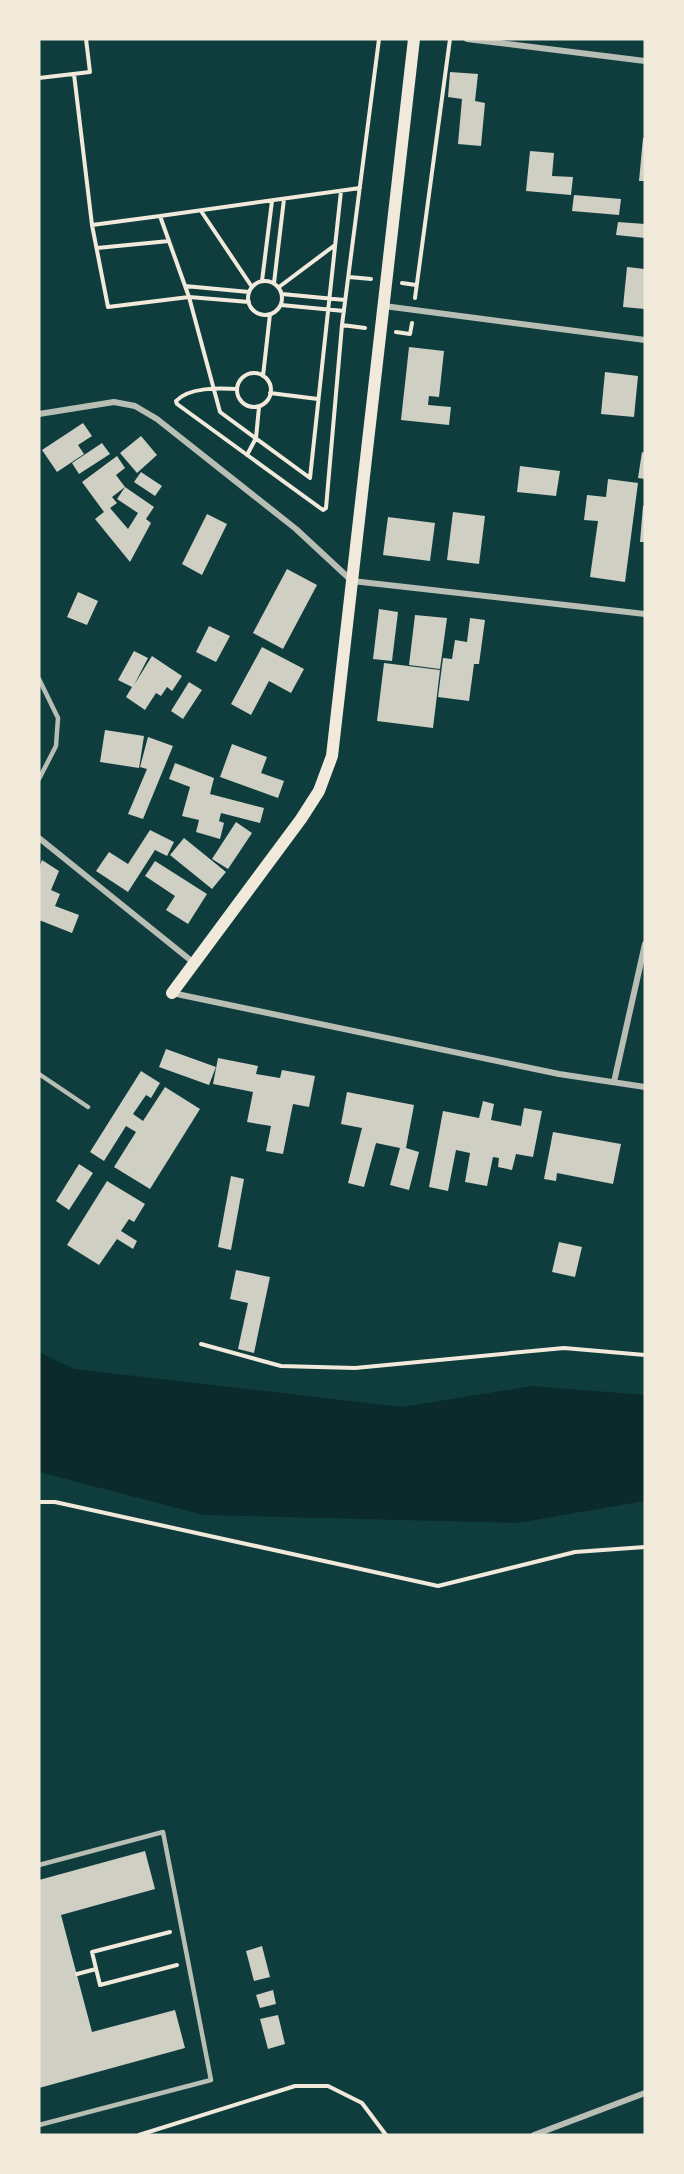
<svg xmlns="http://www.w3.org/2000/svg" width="684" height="2174" viewBox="0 0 684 2174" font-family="'Sofia Sans Condensed',sans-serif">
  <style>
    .water { fill: #0a2a2b }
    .building { fill: #cfcfc3 }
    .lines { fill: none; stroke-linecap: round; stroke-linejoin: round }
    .path { stroke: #f1e9da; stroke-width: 4 }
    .service { stroke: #b8beb3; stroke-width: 4.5 }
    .minor { stroke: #b8beb3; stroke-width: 6 }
    .secondary { stroke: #f1e9da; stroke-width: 12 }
  </style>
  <rect width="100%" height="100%" fill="#0f3d3e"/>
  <path class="water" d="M 39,1352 L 74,1369 L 402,1407 L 532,1386 L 645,1395 L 645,1501 L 517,1523 L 204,1515 L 39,1472 Z"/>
  <path class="building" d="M 450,72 L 478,74 L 475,101 L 485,103 L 481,146 L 458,144 L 462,99 L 448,97 Z
    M 643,138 L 645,138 L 645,181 L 639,181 Z
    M 530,151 L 554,153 L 552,176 L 573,177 L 571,195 L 526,191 Z
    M 574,195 L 621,199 L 619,215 L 572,211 Z
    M 618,222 L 645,224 L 645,238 L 616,235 Z
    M 627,267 L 645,269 L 645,309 L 623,307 Z
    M 409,347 L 444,351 L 439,397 L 429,396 L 428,405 L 451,407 L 449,425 L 401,420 Z
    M 605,372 L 638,376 L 634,417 L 601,414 Z
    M 83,423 L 92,436 L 78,445 L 84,454 L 57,472 L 42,450 Z
    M 141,436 L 157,455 L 137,473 L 120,453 Z
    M 102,443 L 110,454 L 79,474 L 72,463 Z
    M 642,452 L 645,453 L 645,479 L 638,478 Z
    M 117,456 L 125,468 L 116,475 L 125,487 L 112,497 L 117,503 L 110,508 L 128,529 L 138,513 L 117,499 L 125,487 L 154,507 L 146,519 L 151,523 L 130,562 L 95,519 L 104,512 L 82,482 Z
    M 520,466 L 560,471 L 556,496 L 517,492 Z
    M 141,472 L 162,486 L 155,496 L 134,482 Z
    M 608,479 L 638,483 L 625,582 L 590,577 L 598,521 L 584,520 L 587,495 L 606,497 Z
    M 643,506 L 645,506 L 645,542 L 640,542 Z
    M 453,512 L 485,516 L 479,564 L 447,560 Z
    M 207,514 L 227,524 L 202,575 L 182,564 Z
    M 388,517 L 435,523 L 430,561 L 383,555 Z
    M 287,569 L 317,585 L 283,649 L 253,633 Z
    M 78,592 L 98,601 L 87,625 L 67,617 Z
    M 379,609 L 398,612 L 392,661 L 373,659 Z
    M 415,615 L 447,618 L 440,669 L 409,665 Z
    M 470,618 L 485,620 L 479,664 L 474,664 L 469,701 L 438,697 L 443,658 L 452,659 L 455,640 L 467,642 Z
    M 209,626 L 230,636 L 216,662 L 196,652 Z
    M 262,647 L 304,669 L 291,693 L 269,681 L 251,715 L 231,704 Z
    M 134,651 L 148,658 L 134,685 L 152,656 L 182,676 L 172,691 L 167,687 L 161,696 L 156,693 L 145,710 L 126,697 L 132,687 L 118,680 Z
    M 384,663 L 440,670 L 433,728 L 377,721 Z
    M 189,682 L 202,690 L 183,719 L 171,711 Z
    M 105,730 L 144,736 L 139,768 L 100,762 Z
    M 148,737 L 173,746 L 143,819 L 128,814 L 147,769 L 140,767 Z
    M 232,744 L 267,757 L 261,773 L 284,781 L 278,798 L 220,777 Z
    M 175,763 L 214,778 L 210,794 L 264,808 L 260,823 L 221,813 L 219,821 L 224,823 L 220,839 L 196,832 L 199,820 L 182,816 L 190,787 L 169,779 Z
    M 236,822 L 252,833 L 228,869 L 212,859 Z
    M 150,830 L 174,842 L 167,856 L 155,850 L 128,892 L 96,871 L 109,852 L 128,864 Z
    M 184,838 L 226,872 L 212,889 L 170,855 Z
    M 42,860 L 59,871 L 51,890 L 60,894 L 55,906 L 79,915 L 72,933 L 39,920 L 39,868 Z
    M 155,861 L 207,894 L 188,924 L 166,910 L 175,896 L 145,876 Z
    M 166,1049 L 216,1067 L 209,1085 L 159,1067 Z
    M 218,1058 L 258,1066 L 256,1074 L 280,1078 L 282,1070 L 315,1076 L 309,1107 L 293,1104 L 283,1154 L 266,1151 L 271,1126 L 247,1122 L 253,1092 L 213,1084 Z
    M 141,1071 L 160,1083 L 151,1098 L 146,1095 L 133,1114 L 143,1121 L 165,1087 L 200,1109 L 150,1189 L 114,1167 L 136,1132 L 126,1126 L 104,1161 L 90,1152 Z
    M 347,1092 L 414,1105 L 406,1148 L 419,1152 L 409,1190 L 390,1185 L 400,1148 L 376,1143 L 364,1187 L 348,1183 L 362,1128 L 341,1124 Z
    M 483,1101 L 494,1104 L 491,1120 L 521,1126 L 524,1108 L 542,1111 L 533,1157 L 516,1154 L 512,1170 L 498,1167 L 499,1158 L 493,1157 L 487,1186 L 465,1182 L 470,1153 L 456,1150 L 448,1191 L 429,1187 L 443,1111 L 479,1118 Z
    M 553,1132 L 621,1144 L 613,1184 L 557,1173 L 556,1181 L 544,1179 Z
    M 79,1164 L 93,1173 L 69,1210 L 56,1201 Z
    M 231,1176 L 244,1179 L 231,1250 L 218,1247 Z
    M 107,1181 L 145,1204 L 134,1222 L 129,1219 L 121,1231 L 137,1241 L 133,1249 L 117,1239 L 99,1265 L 67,1245 Z
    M 559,1242 L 582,1247 L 575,1277 L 552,1272 Z
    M 236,1270 L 270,1277 L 254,1353 L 238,1349 L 248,1303 L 230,1299 Z
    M 145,1851 L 155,1889 L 61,1915 L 92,2032 L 175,2010 L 185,2048 L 39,2088 L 39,1880 Z
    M 262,1946 L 270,1977 L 254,1981 L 246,1951 Z
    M 273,1990 L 276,2004 L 260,2008 L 256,1995 Z
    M 278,2015 L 285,2044 L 268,2049 L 260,2019 Z"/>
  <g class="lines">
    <path class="path" d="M 74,74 L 92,225 L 160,216 L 189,297 L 249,302
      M 39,78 L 90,72 L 86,39
      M 201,211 L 252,287
      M 160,216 L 360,188
      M 92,225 L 108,307 L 189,297 L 220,412 L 310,478 L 341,191
      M 97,248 L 169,241
      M 349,277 L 371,279
      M248 298a17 17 0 1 1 34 0a17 17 0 1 1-34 0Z
      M 262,281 L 272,201
      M 274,283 L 284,199
      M 402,283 L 416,285
      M 185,286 L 249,292
      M 279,287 L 335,245
      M 282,294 L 345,300
      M 415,298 L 450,39
      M 281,305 L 344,311
      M 365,328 L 342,325 L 379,39
      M 396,332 L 410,334 L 412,323
      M237 390a17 17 0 1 1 34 0a17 17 0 1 1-34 0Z
      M 263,376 L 270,314
      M 237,389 C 219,388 189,387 176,401 L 177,404 L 323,510 L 326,508 L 342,325
      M 270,393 L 318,399
      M 247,455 L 256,438 L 259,407
      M 201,1344 L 281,1366 L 355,1368 L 564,1348 L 645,1355
      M 39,1502 L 55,1502 L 438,1586 L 575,1552 L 645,1547
      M 170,1932 L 92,1952 L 100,1985 L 177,1965
      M 77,1974 L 96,1969
      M 139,2135 L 295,2086 L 328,2086 L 362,2103 L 386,2135"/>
    <path class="service" d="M 39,679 L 58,718 L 56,746 L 39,779
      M 39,1074 L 88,1107
      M 39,1865 L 163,1832 L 211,2080 L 39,2125"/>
    <path class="minor" d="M 467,39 L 645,61
      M 384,306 L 645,340
      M 39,414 L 114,402 L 135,406 L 157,419 L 296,529 L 352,581 L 645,614
      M 39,838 L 194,963
      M 172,993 L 559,1074 L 645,1087
      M 614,1082 L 645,944
      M 534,2135 L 645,2093"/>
    <path class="secondary" d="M 172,993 L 301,819 L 319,791 L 332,756 L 414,39"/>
  </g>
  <rect width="684" height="2174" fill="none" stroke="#f1e9da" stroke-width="81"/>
</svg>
